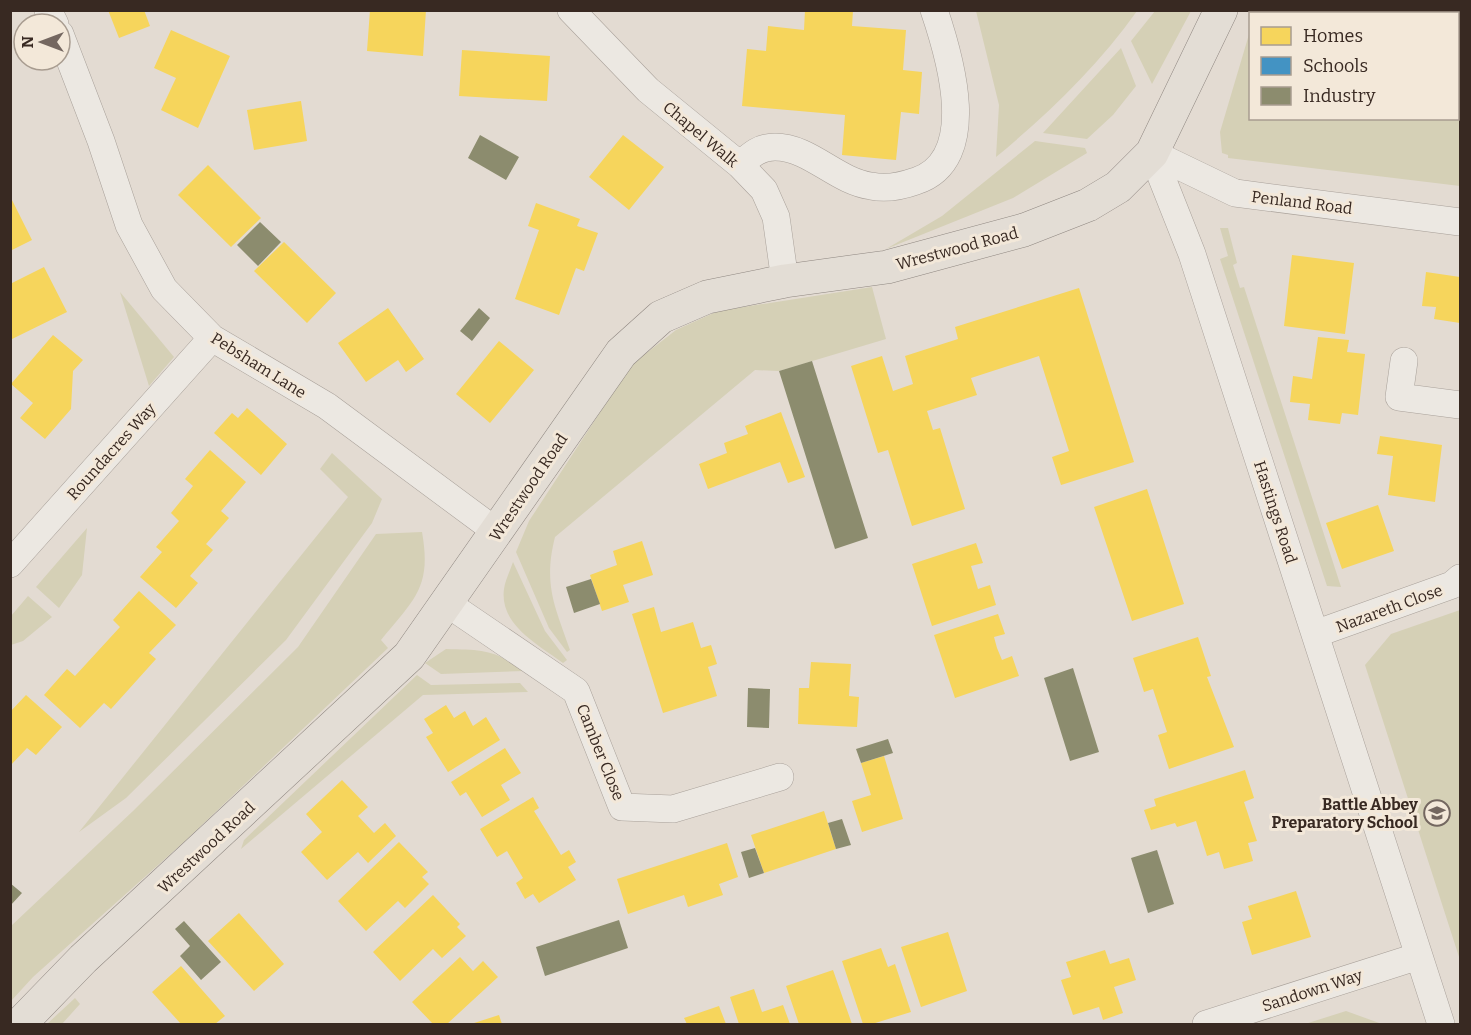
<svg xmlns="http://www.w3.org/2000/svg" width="1471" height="1035" viewBox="0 0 1471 1035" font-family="Bitter,serif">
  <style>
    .green { fill: #d5d0b6 }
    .homes { fill: #f6d55c }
    .schools { fill: #4393c3 }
    .industry { fill: #8c8c6e }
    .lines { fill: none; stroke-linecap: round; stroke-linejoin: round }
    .minor-casing { stroke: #a9a19a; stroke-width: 28 }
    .primary-casing { stroke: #8f8781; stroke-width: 34 }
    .minor { stroke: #ece8e2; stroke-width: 27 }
    .primary { stroke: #e3ddd5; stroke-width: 33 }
    .labels { text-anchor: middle; stroke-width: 6; stroke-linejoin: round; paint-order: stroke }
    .street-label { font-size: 16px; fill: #382922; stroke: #f3e8d9 }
    .poi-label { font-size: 16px; font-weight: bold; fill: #382922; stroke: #f3e8d9; text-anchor: end }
  </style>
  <rect width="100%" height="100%" fill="#e3dbd2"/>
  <path class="green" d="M 1257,10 L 1374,11 L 1374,14 L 1256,14 Z
    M 976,11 L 976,10 L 1137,11 C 1098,66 1048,114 996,157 L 999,105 Z
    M 1155,11 L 1191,11 L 1152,84 L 1131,41 Z
    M 1250,31 L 1250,118 L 1458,118 L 1458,99 L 1460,99 L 1460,186 L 1228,158 L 1228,155 L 1222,153 L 1220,132 Z
    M 1121,48 L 1136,86 L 1113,115 L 1087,139 L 1043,133 Z
    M 1035,141 L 1085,148 L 1087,153 L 1013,198 L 886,249 L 942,216 Z
    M 1220,228 L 1228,228 L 1237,263 L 1233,265 L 1240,288 L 1244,287 L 1341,587 L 1327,586 L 1220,259 L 1228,256 Z
    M 872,287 L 886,339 L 779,371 L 755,370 L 555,537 C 543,585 555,606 570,650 L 567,652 L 549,628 L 516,552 L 529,521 L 631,365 L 676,330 L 718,311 Z
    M 120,292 L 174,357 L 149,386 Z
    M 332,453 L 382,499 L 372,523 L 286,640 L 126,798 L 79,832 L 348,497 L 320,469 Z
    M 87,528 L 82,575 L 59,608 L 36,587 Z
    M 422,532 C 432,588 414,599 381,640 L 388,648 L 185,841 L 33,977 L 11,1001 L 11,926 L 133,811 L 298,647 L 376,534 Z
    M 513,562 L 545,631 L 567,660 L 563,663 C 539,645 499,625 504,589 C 505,581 510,571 513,562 Z
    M 28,596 L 52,617 L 23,641 L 11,645 L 11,616 Z
    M 1460,610 L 1460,960 L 1365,665 L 1391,634 Z
    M 446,649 C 482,650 494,649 524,671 L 441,674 L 425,663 Z
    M 417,675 L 431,685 L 520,683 L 528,692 L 423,695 L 241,849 L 244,840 Z
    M 75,998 L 80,1004 L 62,1024 L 47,1024 Z
    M 1346,1011 L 1382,1024 L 1305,1024 Z"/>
  <path class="homes" d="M 108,10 L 144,10 L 150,26 L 119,38 Z
    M 370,10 L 426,10 L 423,56 L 367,51 Z
    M 805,10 L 853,10 L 852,26 L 906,30 L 903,70 L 922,72 L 919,114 L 901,112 L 896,160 L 842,155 L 845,115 L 742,106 L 747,49 L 766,51 L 768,26 L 804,30 Z
    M 171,30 L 230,56 L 198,128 L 161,110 L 176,78 L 154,68 Z
    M 462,50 L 550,56 L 547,101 L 459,96 Z
    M 301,101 L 307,141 L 254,150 L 247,110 Z
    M 623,135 L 664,167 L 629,210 L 589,177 Z
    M 208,165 L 261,218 L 231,247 L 178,195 Z
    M 10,196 L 32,240 L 10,251 Z
    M 536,203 L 580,219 L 577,226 L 598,233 L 584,271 L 576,268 L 559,315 L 515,299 L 539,230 L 528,226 Z
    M 284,242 L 336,293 L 307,323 L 254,271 Z
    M 1292,255 L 1354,263 L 1345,334 L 1284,326 Z
    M 44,267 L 67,312 L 10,340 L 10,284 Z
    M 1426,272 L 1460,277 L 1460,323 L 1434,319 L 1436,307 L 1422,306 Z
    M 1079,288 L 1134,462 L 1061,485 L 1052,457 L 1069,451 L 1039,356 L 971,378 L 977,395 L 927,411 L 933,430 L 940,428 L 965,509 L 912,526 L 888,450 L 878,453 L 851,366 L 882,356 L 893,391 L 913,384 L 905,356 L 958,339 L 955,327 Z
    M 388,308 L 424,359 L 406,372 L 398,360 L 366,382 L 338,343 Z
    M 53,335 L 83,360 L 73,371 L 71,409 L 45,439 L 20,418 L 33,403 L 11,384 Z
    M 1318,337 L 1349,340 L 1347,352 L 1365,354 L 1358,415 L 1342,413 L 1340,424 L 1308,420 L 1310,404 L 1290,402 L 1293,376 L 1312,379 Z
    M 499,341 L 534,370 L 490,423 L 456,394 Z
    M 247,408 L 287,444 L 261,475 L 214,433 L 232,413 L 238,418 Z
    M 781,412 L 805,477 L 788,483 L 780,462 L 708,489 L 699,464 L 727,453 L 724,443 L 748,434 L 745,426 Z
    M 1380,436 L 1442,445 L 1435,502 L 1388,495 L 1393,456 L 1377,454 Z
    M 210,450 L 246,482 L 221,511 L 229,518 L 206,544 L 213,550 L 190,576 L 198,583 L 176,608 L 140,577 L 162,552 L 156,547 L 179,521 L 171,513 L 193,486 L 185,479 Z
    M 1147,489 L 1184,604 L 1132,621 L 1094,507 Z
    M 1378,505 L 1394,551 L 1342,569 L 1326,523 Z
    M 642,541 L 653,575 L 623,585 L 629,602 L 602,611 L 590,575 L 617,565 L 613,551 Z
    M 976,543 L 983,563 L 971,566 L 978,589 L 990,585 L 996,605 L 932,626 L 912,564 Z
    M 139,591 L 176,625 L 149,653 L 156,659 L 111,709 L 104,703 L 80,728 L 44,695 L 67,669 L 75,676 L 120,627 L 113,620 Z
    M 654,607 L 661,632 L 693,622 L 701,648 L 711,645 L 717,664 L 708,667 L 717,696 L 663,713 L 632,614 Z
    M 998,614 L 1005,634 L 994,637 L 997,648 L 1002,660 L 1012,656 L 1019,676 L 955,698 L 934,635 Z
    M 1198,637 L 1211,676 L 1207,677 L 1234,747 L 1169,769 L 1158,735 L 1167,732 L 1153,689 L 1144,692 L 1133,658 Z
    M 811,662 L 851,664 L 849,696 L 859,697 L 857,727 L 798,724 L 799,688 L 809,688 Z
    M 26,695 L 62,727 L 36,755 L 27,748 L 10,766 L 10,712 Z
    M 446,705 L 454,718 L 465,711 L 473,726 L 486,717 L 500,740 L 448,772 L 426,737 L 433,733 L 424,719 Z
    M 505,748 L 521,773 L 501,785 L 510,800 L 482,817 L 466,792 L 460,796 L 451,782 Z
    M 884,756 L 903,819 L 862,832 L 852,801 L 871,795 L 861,763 Z
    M 1245,770 L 1254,798 L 1244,802 L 1257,841 L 1248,843 L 1253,861 L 1224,869 L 1219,852 L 1207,856 L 1196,821 L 1177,827 L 1175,823 L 1151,830 L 1144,810 L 1156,806 L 1154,799 Z
    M 342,780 L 368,807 L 358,816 L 374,833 L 385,823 L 396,836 L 368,863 L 358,852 L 327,880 L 301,852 L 322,832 L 306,814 Z
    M 533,797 L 539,808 L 534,811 L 561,855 L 569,850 L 576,862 L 568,867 L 576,880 L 539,903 L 533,894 L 525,899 L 516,883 L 523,878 L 507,851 L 497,857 L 480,829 Z
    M 824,811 L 836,849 L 764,873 L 751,835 Z
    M 399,842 L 428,872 L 422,877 L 429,884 L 405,908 L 398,901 L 366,931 L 338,901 Z
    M 727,843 L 738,877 L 719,884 L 723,895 L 688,907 L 684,895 L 628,914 L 617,879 Z
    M 1296,891 L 1311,937 L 1252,955 L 1242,922 L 1252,919 L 1248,906 Z
    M 433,895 L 460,924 L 457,927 L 466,936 L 442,958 L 433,949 L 400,981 L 373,952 Z
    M 239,913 L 284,964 L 254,991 L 208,941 Z
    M 948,932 L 967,991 L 921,1007 L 901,947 Z
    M 881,948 L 888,967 L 895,964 L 911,1012 L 872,1024 L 863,1024 L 842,961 Z
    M 1105,950 L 1110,964 L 1129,958 L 1136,980 L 1114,987 L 1123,1013 L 1103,1020 L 1099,1007 L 1073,1015 L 1061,980 L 1071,977 L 1066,962 Z
    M 460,957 L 473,971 L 483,961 L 498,977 L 447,1024 L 433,1024 L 412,1002 Z
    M 181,966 L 225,1016 L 215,1024 L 181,1024 L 152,992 Z
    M 833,970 L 852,1024 L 799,1024 L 786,986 Z
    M 754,989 L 762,1012 L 783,1005 L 790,1024 L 739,1024 L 730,997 Z
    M 719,1006 L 726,1024 L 687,1024 L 684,1018 Z
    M 499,1015 L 502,1024 L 471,1024 Z"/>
  <path class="schools" d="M 1374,10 L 1460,10 L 1460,99 L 1458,99 L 1458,14 L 1374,14 Z"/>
  <path class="industry" d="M 480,135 L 519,157 L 506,180 L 468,158 Z
    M 260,222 L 281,242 L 258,266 L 237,245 Z
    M 479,308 L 490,318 L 472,341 L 460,331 Z
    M 812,361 L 868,538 L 835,549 L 779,371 Z
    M 591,579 L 600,604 L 574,613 L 566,587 Z
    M 1073,668 L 1099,752 L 1070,761 L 1044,678 Z
    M 748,688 L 770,689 L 769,728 L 747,727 Z
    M 888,739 L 893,753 L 861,763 L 856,749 Z
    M 842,819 L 851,845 L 836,849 L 828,823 Z
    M 755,848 L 764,873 L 749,878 L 741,852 Z
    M 1157,850 L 1174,904 L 1148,913 L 1131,858 Z
    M 10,883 L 22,893 L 10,906 Z
    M 619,920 L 628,948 L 545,976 L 536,947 Z
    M 184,921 L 221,962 L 201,980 L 180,956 L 190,946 L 175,929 Z"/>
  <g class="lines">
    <g class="minor-casing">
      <path id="minor" d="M 48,10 L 55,24
        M 571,10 L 648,90 L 740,165 L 764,190 L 776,217 L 785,281
        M 60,34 L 101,141 L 129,225 L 164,289 L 212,338 L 327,406 L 497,532
        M 1152,153 L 1192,254 L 1441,1024
        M 1152,153 L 1235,193 L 1460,222
        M 740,165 C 751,155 759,147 775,147 C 810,147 836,181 871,186 C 885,189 902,186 916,181 C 981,160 950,57 934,10
        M 1404,361 L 1399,397 L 1460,405
        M 10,564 L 212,338
        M 448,604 L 576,691 L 622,807 L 673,809 L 780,777
        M 1315,634 L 1452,585 L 1460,578
        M 1206,1024 L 1419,956"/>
    </g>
    <g class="primary-casing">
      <path id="primary" d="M 20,1024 L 83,959 L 409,656 L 621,353 L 661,317 L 707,297 L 785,281 L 887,267 L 1024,230 L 1088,205 L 1118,187 L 1152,153 L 1221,10"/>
    </g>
    <use href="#minor" class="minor"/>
    <use href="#primary" class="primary"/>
  </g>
  <defs>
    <g id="school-ring" transform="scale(1.35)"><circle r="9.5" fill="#f3e8d9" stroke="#746760" stroke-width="1.5"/><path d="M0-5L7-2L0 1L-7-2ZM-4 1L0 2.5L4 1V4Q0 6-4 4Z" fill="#746760"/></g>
  </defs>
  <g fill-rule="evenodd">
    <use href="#school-ring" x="1437" y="813"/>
  </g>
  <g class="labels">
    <g class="street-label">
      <text transform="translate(701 134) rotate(40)" y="6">Chapel Walk</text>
      <text transform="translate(1302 202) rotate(7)" y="6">Penland Road</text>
      <text transform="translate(957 248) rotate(-15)" y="6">Wrestwood Road</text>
      <text transform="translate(259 365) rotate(32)" y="6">Pebsham Lane</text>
      <text transform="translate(111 451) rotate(-48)" y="6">Roundacres Way</text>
      <text transform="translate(528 487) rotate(-56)" y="6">Wrestwood Road</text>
      <text transform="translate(1276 512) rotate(72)" y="6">Hastings Road</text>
      <text transform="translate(1389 608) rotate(-20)" y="6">Nazareth Close</text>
      <text transform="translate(601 752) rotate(68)" y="6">Camber Close</text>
      <text transform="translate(206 847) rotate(-43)" y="6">Wrestwood Road</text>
      <text transform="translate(1312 990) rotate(-18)" y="6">Sandown Way</text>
    </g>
    <g class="poi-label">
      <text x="1418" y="810">Battle Abbey<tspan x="1418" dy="18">Preparatory School</tspan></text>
    </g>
  </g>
  <rect width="1471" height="1035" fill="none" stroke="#382922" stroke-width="24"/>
  <rect x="1249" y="12" width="210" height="108" fill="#f3e8d9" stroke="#a89c90" stroke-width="1.5"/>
  <rect x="1261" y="27" width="30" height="18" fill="#f6d55c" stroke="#a89c90" stroke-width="1.5"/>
  <text x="1303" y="42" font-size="18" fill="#382922">Homes</text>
  <rect x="1261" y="57" width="30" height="18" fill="#4393c3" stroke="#a89c90" stroke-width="1.5"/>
  <text x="1303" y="72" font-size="18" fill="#382922">Schools</text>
  <rect x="1261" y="87" width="30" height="18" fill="#8c8c6e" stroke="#a89c90" stroke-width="1.5"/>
  <text x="1303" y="102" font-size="18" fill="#382922">Industry</text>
  <g transform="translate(42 42) rotate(270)"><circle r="28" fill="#f3e8d9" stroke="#a89c90" stroke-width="1.5"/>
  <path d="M0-4.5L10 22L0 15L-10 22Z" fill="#746760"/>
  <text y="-9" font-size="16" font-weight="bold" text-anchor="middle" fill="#382922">N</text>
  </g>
</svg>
